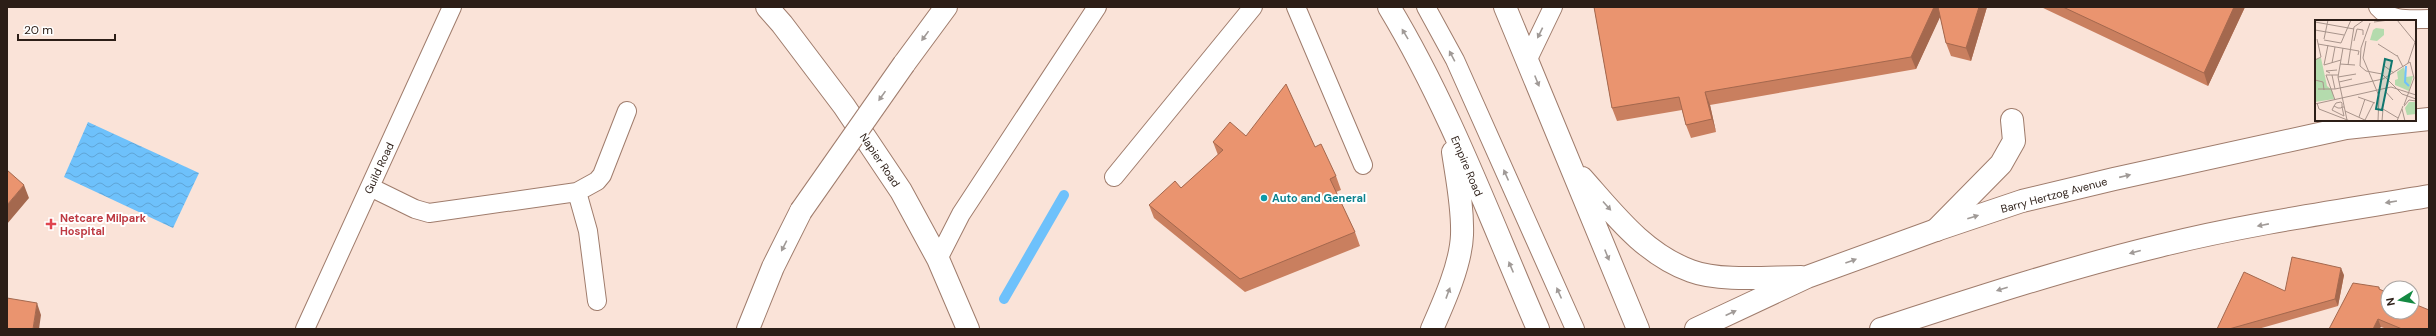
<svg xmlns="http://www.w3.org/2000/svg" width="2436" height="336" viewBox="0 0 2436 336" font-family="'DM Sans',sans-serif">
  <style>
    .water { fill: url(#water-waves) }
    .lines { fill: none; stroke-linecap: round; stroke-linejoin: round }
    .stream { stroke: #6ec1fb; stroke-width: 10 }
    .lane-casing { stroke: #9f7c6c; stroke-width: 20 }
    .street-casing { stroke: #9f7c6c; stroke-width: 24 }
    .secondary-casing { stroke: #9f7c6c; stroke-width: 24 }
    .lane { stroke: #fff; stroke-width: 18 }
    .street { stroke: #fff; stroke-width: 22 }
    .secondary { stroke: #fff; stroke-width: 22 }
    .secondary-bridge-casing { stroke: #9f7c6c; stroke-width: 24; stroke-linecap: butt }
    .secondary-bridge { stroke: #fff; stroke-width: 22 }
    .wall { fill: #c97f5f }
    .shaded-wall { fill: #a4684e }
    .building { fill: #ea946f; stroke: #a4684e }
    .oneway { fill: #a09a97 }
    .culture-dot { fill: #0f9aa8; stroke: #fff; stroke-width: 1.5 }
    .health-dot { fill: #e0444e; stroke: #fff; stroke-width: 1.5 }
    .labels { text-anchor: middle; stroke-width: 4; stroke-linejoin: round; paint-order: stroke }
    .street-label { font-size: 11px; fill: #2c1e17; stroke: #fff }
    .culture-label { font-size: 11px; font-weight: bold; fill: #0d838f; stroke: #fff; text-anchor: start }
    .health-label { font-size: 11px; font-weight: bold; fill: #be3a42; stroke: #fff; text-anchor: start }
    .inset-river { fill: none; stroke: #6ec1fb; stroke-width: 2 }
    .inset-road { fill: none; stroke: #a8948b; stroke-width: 1 }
    .view { fill: #0f766e; fill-opacity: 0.15; stroke: #0f766e; stroke-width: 2 }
    .inset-edge { fill: none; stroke: #2c1e17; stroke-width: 2 }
  </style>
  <defs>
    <pattern id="water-waves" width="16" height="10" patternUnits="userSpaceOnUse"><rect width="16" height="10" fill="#6ec1fb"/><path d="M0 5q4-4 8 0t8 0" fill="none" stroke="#5fa5d6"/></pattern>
  </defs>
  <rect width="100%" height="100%" fill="#fae3d8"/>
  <path class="water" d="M 88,122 L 199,173 L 173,228 L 64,177 Z"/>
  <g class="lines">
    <path class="stream" d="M 1004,299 L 1064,195"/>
    <g class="lane-casing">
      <path id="lane" d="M 1296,7 L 1363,165
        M 1426,7 L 1455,60 L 1575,329
        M 2378,7 C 2391,22 2410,19 2429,19
        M 1528,59 L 1553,7
        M 1114,177 L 1253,7
        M 370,187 L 415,209 L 429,213 L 577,192 L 597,181 L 602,175 L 627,111
        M 577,192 L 588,231 L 597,301
        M 938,259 L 961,214 L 1097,7
        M 305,329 L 452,7"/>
    </g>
    <g class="street-casing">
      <path id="street" d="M 767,7 L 782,24 L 844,106 L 901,191 L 938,259 L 968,329
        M 1936,230 L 2001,164 L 2014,141 L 2012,120"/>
    </g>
    <g class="secondary-casing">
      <path id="secondary" d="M 1389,7 C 1450,108 1491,221 1538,329
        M 1505,7 L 1638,329
        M 904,64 L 946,7
        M 1582,178 C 1614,214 1644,254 1691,271 C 1720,282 1770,277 1801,277
        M 748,329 L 773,267 L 801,211
        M 1432,329 C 1444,302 1461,264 1462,235 C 1463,207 1457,179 1453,152
        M 1696,329 L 1807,277 L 1936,230 L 2022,201 L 2114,179 L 2346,128 L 2429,119
        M 1881,329 C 1973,299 2064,269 2159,246 C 2247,224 2339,211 2429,196"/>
    </g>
    <use href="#lane" class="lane"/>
    <use href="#street" class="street"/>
    <use href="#secondary" class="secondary"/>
    <g class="secondary-bridge-casing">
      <path id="secondary-bridge" d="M 801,211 L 904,64"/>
    </g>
    <use href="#secondary-bridge" class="secondary-bridge"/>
  </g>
  <path class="wall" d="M 1594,7 L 1987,7 L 1971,61 L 1951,56 L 1946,43 L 1940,16 L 1916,69 L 1710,105 L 1716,132 L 1691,138 L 1686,125 L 1682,110 L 1617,121 L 1612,108 Z
    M 2041,7 L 2245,7 L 2208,86 Z
    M 1246,136 L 1315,147 L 1336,176 L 1341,190 L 1336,192 L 1355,232 L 1360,246 L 1245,292 L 1154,218 L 1149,205 L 1181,188 L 1218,155 L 1213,142 Z
    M 2344,275 L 2338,306 L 2258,329 L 2217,329 Z
    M 2379,287 L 2380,290 L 2429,329 L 2387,329 L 2381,327 L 2329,329 Z"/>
  <path class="shaded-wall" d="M 1934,7 L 1939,7 L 1942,13 L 1916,69 L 1911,57 Z
    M 1979,7 L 1987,7 L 1971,61 L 1966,48 Z
    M 2234,7 L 2245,7 L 2208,86 L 2204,73 Z
    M 1705,92 L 1710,105 L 1716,132 L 1712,119 Z
    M 24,185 L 29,198 L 7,224 L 7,205 Z
    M 2341,268 L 2344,275 L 2338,306 L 2335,299 Z
    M 37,303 L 41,315 L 39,329 L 33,329 Z
    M 2378,319 L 2381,327 L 2379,329 L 2373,329 Z"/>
  <path class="building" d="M 1594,7 L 1934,7 L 1911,57 L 1705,92 L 1712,119 L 1686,125 L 1679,97 L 1612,108 Z
    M 1938,7 L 1979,7 L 1966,48 L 1946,43 Z
    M 2063,7 L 2234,7 L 2204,73 Z
    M 1286,84 L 1315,147 L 1321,144 L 1336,176 L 1330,179 L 1355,232 L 1240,279 L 1149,205 L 1175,181 L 1181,188 L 1223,150 L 1213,142 L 1230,122 L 1246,136 Z
    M 7,170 L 24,185 L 7,205 Z
    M 2292,257 L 2341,268 L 2335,299 L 2229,329 L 2217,329 L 2244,272 L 2285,291 Z
    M 2353,283 L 2379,287 L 2379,289 L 2388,293 L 2388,312 L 2412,312 L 2412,303 L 2429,310 L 2429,329 L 2402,329 L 2378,319 L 2373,329 L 2329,329 Z
    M 7,298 L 37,303 L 33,329 L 7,329 Z"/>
  <defs><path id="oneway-solid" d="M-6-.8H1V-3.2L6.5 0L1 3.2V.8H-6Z"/></defs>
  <g class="oneway">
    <use href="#oneway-solid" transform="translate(1540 33) rotate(116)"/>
    <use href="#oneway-solid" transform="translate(1405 34) rotate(-121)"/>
    <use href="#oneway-solid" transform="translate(925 36) rotate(126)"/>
    <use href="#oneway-solid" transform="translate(1452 56) rotate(-118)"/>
    <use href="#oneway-solid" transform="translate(1537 81) rotate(68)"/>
    <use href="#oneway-solid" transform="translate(882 96) rotate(125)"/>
    <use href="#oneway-solid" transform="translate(1506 175) rotate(-114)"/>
    <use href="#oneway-solid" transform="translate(2125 176) rotate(-13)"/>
    <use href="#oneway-solid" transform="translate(2391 202) rotate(171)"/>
    <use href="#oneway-solid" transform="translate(1607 206) rotate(48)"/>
    <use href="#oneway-solid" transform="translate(1973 217) rotate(-18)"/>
    <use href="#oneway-solid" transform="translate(2263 225) rotate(169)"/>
    <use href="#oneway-solid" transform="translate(784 246) rotate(117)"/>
    <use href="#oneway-solid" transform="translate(2135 252) rotate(165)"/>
    <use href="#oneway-solid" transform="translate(1607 255) rotate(68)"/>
    <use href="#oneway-solid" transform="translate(1851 261) rotate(-20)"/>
    <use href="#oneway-solid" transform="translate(1511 267) rotate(-113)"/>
    <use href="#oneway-solid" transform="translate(2002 289) rotate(162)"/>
    <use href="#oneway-solid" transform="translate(1448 293) rotate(-70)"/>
    <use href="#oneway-solid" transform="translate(1559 293) rotate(-114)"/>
    <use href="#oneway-solid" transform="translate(1731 313) rotate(-25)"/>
  </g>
  <circle class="culture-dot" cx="1264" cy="198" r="4"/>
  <path class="health-dot" d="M49 218h4v4h4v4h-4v4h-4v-4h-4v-4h4z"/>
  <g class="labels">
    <g class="street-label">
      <text transform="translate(880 160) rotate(56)" y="4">Napier Road</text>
      <text transform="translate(1467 166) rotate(67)" y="4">Empire Road</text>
      <text transform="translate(379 168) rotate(-65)" y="4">Guild Road</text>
      <text transform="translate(2054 195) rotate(-15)" y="4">Barry Hertzog Avenue</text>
    </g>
    <g class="culture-label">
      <text x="1272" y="202">Auto and General</text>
    </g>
    <g class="health-label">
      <text x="60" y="222">Netcare Milpark<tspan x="60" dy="13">Hospital</tspan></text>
    </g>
  </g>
  <g transform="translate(2315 20)">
    <rect width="101" height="101" fill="#fae3d8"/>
    <path d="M 89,47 L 91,57 L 98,56 L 94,71 L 80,65 L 80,60 L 83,59 L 82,52 Z" fill="#b4dbad"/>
    <path d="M 61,8 L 69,9 L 69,15 L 62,21 L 55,20 L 58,10 ZM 6,38 L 12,66 L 17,70 L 19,79 L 0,82 L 0,39 ZM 94,82 L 101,82 L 101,94 L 92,95 L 90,88 Z" fill="#b4dbad"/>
    <path class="inset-river" d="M 91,46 L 90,62 L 94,66"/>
    <path class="inset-road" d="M 82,0 L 100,22M 0,2 L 39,9M 59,2 L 74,0M 55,3 L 46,28 L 45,46 L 51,51 L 67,54 L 87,74 L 101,79M 0,10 L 29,15M 9,19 L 13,0M 9,20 L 26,23 L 36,0M 39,21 L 42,9 L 48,10 L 48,15M 51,21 L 48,38 L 64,76 L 63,101M 3,24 L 44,31 L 43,35M 63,24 L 82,36M 13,25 L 9,45 L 26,40M 28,28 L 23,57 L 32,100M 82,35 L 88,47M 0,40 L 6,37 L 2,19M 17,43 L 20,27M 93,43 L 100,22M 25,44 L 40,45M 33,45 L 39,7 L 49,0M 68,45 L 79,53M 15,53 L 11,51 L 22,50M 17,55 L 20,69M 23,57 L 41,54M 0,60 L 8,62 L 9,70M 24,62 L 37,59M 3,69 L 20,69 L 68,59 L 95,42M 70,71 L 78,80M 43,77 L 60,83M 20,80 L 11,55 L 23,55M 2,83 L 4,89 L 35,101M 0,84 L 76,67 L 101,75M 89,85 L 99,58 L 95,42M 19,86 L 21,83 L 26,82 L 27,83 L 27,87 L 29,96 L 17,90 L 19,86 L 23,88 L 26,88 L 27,87 L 29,87M 89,86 L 94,80 L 101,81M 87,89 L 90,101M 30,91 L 52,101M 44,97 L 50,79M 50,100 L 59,82M 67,101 L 68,89 L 83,98M 82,101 L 88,86"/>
    <path class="view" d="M 70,39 L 77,41 L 67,90 L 61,89 Z"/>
    <rect width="101" height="101" class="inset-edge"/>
  </g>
  <rect width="2436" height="336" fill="none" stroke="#2c1e17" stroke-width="16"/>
  <g transform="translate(2400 300) rotate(259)"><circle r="19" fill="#ffffff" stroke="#aba5a2"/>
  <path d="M0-3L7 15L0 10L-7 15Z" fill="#148942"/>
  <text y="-6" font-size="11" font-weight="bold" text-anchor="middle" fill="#2c1e17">N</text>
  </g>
  <path d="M18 34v6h97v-6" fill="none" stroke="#2c1e17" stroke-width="2"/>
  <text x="24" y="34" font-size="12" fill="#2c1e17" stroke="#ffffff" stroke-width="3" paint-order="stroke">20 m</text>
</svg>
